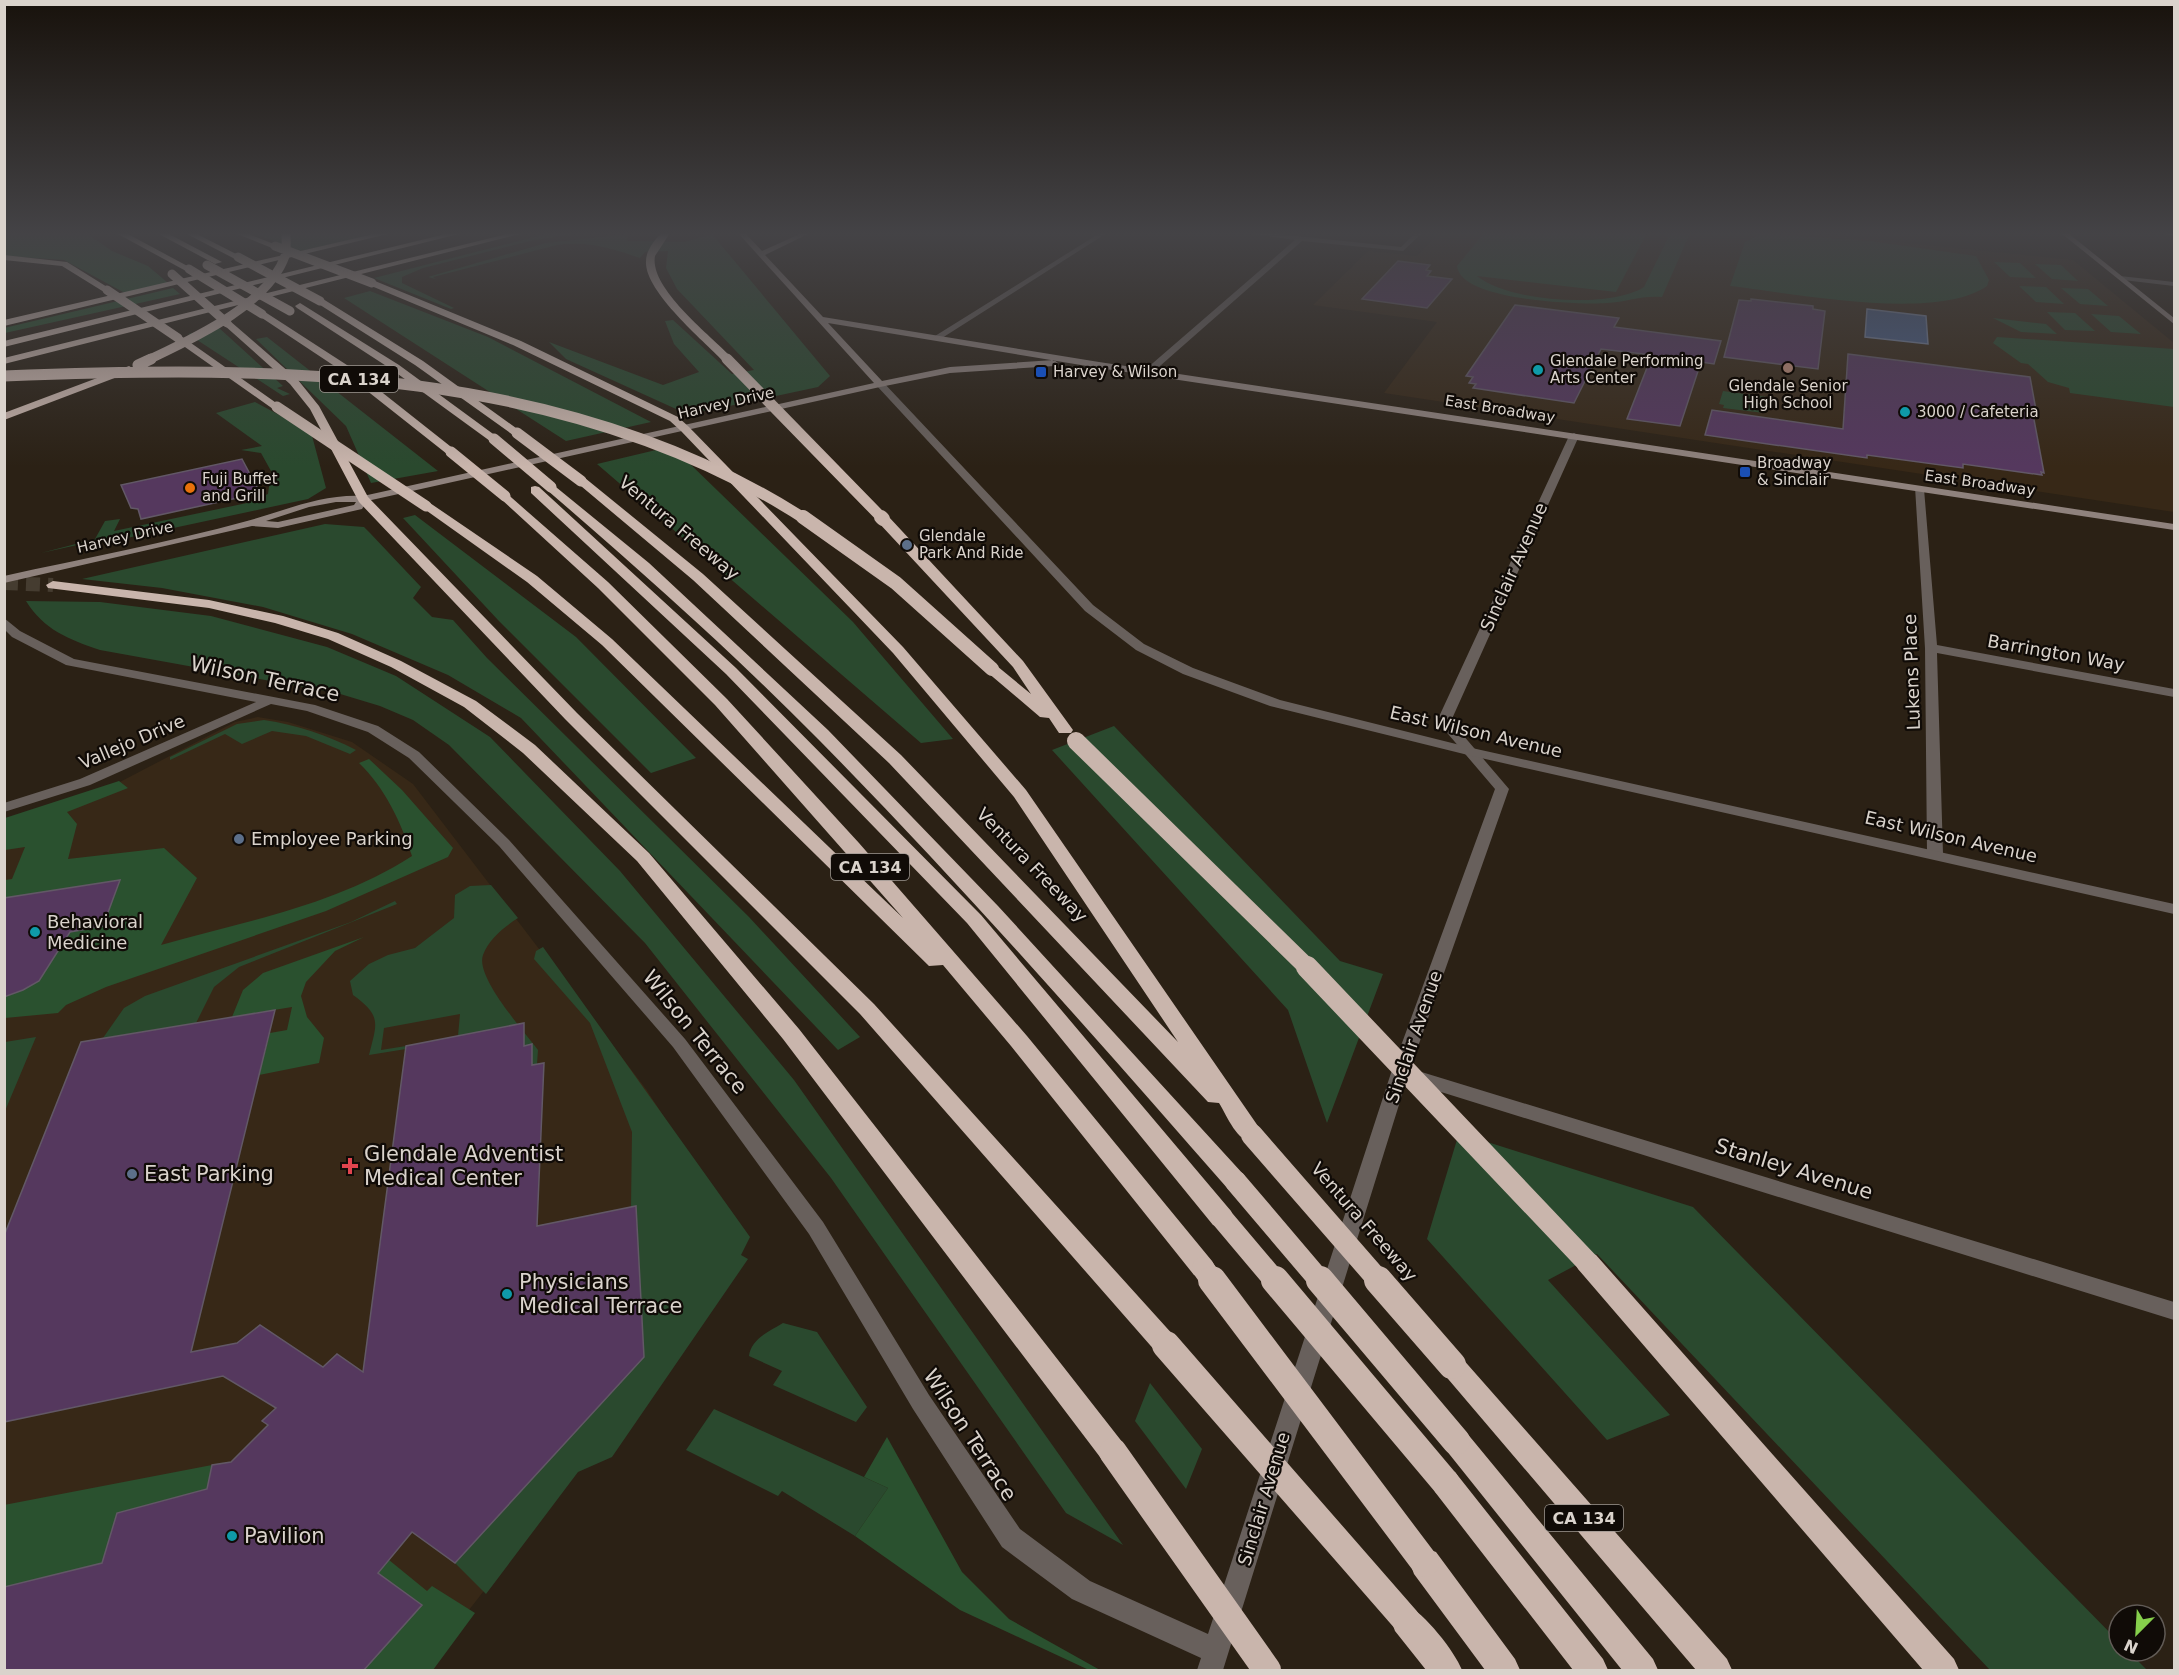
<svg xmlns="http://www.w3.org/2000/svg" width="2179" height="1675" viewBox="0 0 2179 1675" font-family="'DejaVu Sans',sans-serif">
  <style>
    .built { fill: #372817 }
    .green { fill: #2a492e }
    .forest { fill: #2a512f }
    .water { fill: #485d87; stroke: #74809c; stroke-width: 1.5 }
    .building { fill: #55385e; stroke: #625866; stroke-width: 1.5 }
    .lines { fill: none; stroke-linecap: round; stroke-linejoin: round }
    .motorway-tunnel { stroke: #453c30; stroke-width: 14; stroke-dasharray: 14 8; stroke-linecap: butt }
    .minor { fill: #68605c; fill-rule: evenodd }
    .tertiary { fill: #68605c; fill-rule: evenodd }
    .secondary { fill: #8f827d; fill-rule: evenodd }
    .primary { fill: #ad9d96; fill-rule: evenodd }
    .motorway { fill: #c9b5ac; fill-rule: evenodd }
    .motorway-bridge-far5 { stroke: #c9b5ac; stroke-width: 9 }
    .motorway-bridge-far4 { stroke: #c9b5ac; stroke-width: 11 }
    .motorway-bridge-far3 { stroke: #c9b5ac; stroke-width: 14 }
    .motorway-bridge-far2 { stroke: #c9b5ac; stroke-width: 18 }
    .motorway-bridge-far1 { stroke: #c9b5ac; stroke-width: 22 }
    .motorway-bridge { stroke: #c9b5ac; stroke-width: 28 }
    .education-dot { fill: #8d6e63; stroke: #100b07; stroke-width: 2 }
    .culture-dot { fill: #0f9aa8; stroke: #100b07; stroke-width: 2 }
    .transit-dot { fill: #1a4fb4; stroke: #100b07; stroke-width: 2 }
    .food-dot { fill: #e8710a; stroke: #100b07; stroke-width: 2 }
    .service-dot { fill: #5c6f8a; stroke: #100b07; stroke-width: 2 }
    .health-dot { fill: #e0444e; stroke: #100b07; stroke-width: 2 }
    .labels { text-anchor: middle; stroke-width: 4.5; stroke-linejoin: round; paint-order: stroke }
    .far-poi-label { font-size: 15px; fill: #dad3cc; stroke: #100b07; text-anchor: start }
    .far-street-label { font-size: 15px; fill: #dad3cc; stroke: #100b07 }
    .shield { fill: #100b07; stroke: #9d9791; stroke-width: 1.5 }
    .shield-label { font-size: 16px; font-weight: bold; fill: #dad3cc }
    .street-label { font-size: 18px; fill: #dad3cc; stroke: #100b07 }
    .poi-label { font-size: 18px; fill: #dad3cc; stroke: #100b07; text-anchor: start }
    .near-street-label { font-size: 21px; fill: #dad3cc; stroke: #100b07 }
    .near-poi-label { font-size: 21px; fill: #dad3cc; stroke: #100b07; text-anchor: start }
  </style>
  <rect width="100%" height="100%" fill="#2b2115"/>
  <path class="built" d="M 1439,233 L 1807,233 L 2073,260 L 2174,343 L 2174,512 L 1384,393 L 1437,322 L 1313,305 L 1368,251 L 1417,256 Z
    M 258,717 L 288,722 L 352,742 L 413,784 L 646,1089 L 746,1243 L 674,1348 L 422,1670 L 5,1670 L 4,821 L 116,784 L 235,722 Z"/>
  <path class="green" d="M 252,233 L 381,233 L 301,251 Z
    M 550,233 L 578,233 L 530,241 L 423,268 L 402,277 L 402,283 L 454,308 L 451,309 L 374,278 Z
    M 1484,233 L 1647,233 L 1616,292 L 1477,276 C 1508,302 1610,309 1644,287 L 1668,238 L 1667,233 L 1690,233 L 1662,297 C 1643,295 1626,302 1607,303 C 1581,305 1460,301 1457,266 Z
    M 1757,233 L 1870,241 L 1976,256 L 1989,280 L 1987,286 C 1936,322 1792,293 1730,286 L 1745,242 L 1759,235 Z
    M 628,234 L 627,241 L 685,242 L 712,234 L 830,376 L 818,387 L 706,411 L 676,409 L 566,359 L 549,342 L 663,385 L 699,372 L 674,344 L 665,321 L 673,320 L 732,374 L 754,370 L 677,289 L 666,268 L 668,251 L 645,252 L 640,258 C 609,248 590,241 557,245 L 433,277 L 436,279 L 428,277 L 546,243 Z
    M 1994,262 L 2020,263 L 2036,278 L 2010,277 Z
    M 2035,264 L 2061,265 L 2078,281 L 2052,279 Z
    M 2019,286 L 2046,287 L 2064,304 L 2036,302 Z
    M 2061,288 L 2088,289 L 2108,306 L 2080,304 Z
    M 370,291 L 488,337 L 651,422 L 566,441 L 344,298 Z
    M 2047,312 L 2075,313 L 2095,331 L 2065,330 Z
    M 2091,314 L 2119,316 L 2141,334 L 2111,332 Z
    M 1993,318 L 2046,324 L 2057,334 L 2021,332 Z
    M 218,327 L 283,386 L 277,388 L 290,394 L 283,396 L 188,334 Z
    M 267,337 L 438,471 L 371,483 L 346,426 L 256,339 Z
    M 1997,337 L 2174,349 L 2174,407 L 2070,393 L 2069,388 L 2048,382 L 2028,364 L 2021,363 L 1993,343 Z
    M 1723,391 L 1767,397 L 1764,413 L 1723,408 L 1724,405 L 1719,404 Z
    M 255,402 L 311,432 L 326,488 L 308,499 L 127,538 L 100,540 L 41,553 L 95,539 L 105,521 L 120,519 L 114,531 L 247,503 L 268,494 L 271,471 L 261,453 L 241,450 L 262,446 L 216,413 Z
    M 656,450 L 686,460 L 853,622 L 953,739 L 921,743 L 597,464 Z
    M 415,515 L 576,637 L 696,758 L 651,773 L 498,620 L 403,518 Z
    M 325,524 L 364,527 L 370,533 L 421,587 L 413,598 L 432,617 L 453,620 L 487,658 L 749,917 L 860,1037 L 838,1050 L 521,718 L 448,675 L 352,634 L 263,607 L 162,588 L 82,579 Z
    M 26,601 L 100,602 L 211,616 L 327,647 L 396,676 L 490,737 L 620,871 L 794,1080 L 1123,1545 L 1066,1513 L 831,1178 L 645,943 L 449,745 L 413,720 L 380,706 L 337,693 L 100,650 C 68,639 44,630 26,601 Z
    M 264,720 C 297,725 327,735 356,750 L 350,754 L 306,736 L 272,731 L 242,744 L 225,734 L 170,760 L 170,757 L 237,724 Z
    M 1114,726 L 1340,961 L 1383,974 L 1327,1123 L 1288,1010 L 1052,750 Z
    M 491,885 L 518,918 C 504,927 489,939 483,955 C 475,977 524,1031 538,1050 L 537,1064 L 532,1065 L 532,1045 L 515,1047 L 516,1025 L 458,1036 L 460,1014 L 384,1028 L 381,1050 L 406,1046 L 406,1049 L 369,1055 C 377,1023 382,1016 353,995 L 350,981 L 369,964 L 388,955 L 415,948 L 454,918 L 455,895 L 470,886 Z
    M 395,901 L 397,904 L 239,967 L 214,987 L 196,1023 L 103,1038 L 124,1008 L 145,996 L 351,922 Z
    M 543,947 L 750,1237 L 741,1255 L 748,1259 L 612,1457 L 578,1472 L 486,1594 L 455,1563 L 644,1357 L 636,1207 L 631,1207 L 632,1132 L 590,1023 L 534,959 L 536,951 Z
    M 36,1037 L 5,1111 L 5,1042 Z
    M 1459,1133 L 1693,1207 L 2119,1642 L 2119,1651 L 2128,1651 L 2147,1670 L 1990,1670 L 1597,1254 L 1548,1280 L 1670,1415 L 1607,1440 L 1427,1239 Z
    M 783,1323 L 817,1332 L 867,1407 L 856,1422 L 773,1385 L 782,1371 L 749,1356 C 751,1339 768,1332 783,1323 Z
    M 1150,1383 L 1202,1449 L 1186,1489 L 1135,1421 Z
    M 714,1409 L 888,1488 L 855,1536 L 782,1491 L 778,1496 L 686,1450 Z"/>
  <path class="forest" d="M 5,233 L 86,233 L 112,251 L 148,266 L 168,283 L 125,293 L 64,260 L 5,256 Z
    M 173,288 L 180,294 L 5,333 L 4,328 Z
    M 369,759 L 402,790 L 453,848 L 448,857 L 326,911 L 106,987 L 66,1005 L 58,1013 L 5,1018 L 5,995 L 23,990 L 39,981 L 30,938 L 103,926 L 120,881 L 5,898 L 5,880 L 12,879 L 25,847 L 5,850 L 5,818 L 119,781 L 128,788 L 67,812 L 77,824 L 68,859 L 164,848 L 197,878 L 161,945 C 247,921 336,905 412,856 C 401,822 385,788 359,763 Z
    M 364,937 L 335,951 L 306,982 L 301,996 L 307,1017 L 324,1038 L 319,1063 L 259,1075 L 270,1033 L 287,1030 L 292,1007 L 232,1017 L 243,990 L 263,973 Z
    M 887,1437 L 962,1572 L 1009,1619 L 1100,1670 L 1089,1670 L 960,1610 L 855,1536 L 888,1488 L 864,1477 Z
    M 212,1465 L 207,1489 L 117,1513 L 102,1563 L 5,1587 L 4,1505 Z
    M 389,1560 L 427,1591 L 432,1586 L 475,1613 L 433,1670 L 363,1670 L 422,1605 L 378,1573 Z"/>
  <path class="water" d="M 1867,309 L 1926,316 L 1928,344 L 1865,337 Z"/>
  <path class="building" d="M 1398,261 L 1430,265 L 1426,270 L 1431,271 L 1427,276 L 1452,279 L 1427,308 L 1362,299 Z
    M 1751,299 L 1813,306 L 1813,309 L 1825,311 L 1818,369 L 1724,357 L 1739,300 L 1751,301 Z
    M 1515,305 L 1619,318 L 1614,327 L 1721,341 L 1714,364 L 1701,362 L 1680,426 L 1627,419 L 1652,355 L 1601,349 L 1574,403 L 1473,388 L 1476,384 L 1469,383 L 1473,377 L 1466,376 Z
    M 1848,354 L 2030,377 L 2036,410 L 2032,409 L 2044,473 L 2041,472 L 2042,475 L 1963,464 L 1963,468 L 1867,455 L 1867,458 L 1705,435 L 1712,410 L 1843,429 Z
    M 242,459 L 260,493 L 141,519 L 138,509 L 131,508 L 121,485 Z
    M 120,880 L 103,926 L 70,932 L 39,981 L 23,990 L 4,997 L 4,898 Z
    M 275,1010 L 191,1352 L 237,1343 L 260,1325 L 323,1367 L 337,1354 L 363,1372 L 406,1046 L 524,1023 L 524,1046 L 532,1044 L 532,1065 L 544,1063 L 537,1226 L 636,1206 L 644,1357 L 455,1563 L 412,1532 L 378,1573 L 422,1605 L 363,1671 L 4,1671 L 4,1587 L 102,1563 L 117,1513 L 207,1489 L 212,1465 L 231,1462 L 268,1425 L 262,1421 L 276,1408 L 223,1376 L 4,1422 L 4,1236 L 81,1042 Z"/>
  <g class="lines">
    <path class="motorway-tunnel" d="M 4,583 L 53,585"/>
    <path class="minor" d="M 1100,233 L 1107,233 L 942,338 L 935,336 Z
      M 1246,233 L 1267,233 L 1401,247 L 1415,233 L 1422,233 L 1403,251 L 1302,241 L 1152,373 L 1146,373 L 1146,369 L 1295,240 Z
      M 2120,276 L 2174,282 L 2174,286 L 2123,280 Z
      M 1574,433 L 1579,436 L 1451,721 L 1509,789 L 1409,1072 L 1415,1070 L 2174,1302 L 2174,1320 L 1409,1082 L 1407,1079 L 1223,1670 L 1197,1670 L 1201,1658 L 1072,1599 L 1002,1547 L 913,1409 L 809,1234 L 673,1047 L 499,846 L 409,758 L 368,732 L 307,711 L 271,704 L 90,785 L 4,812 L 4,803 L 80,779 L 256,702 L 66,665 L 12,637 L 4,629 L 4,618 L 20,631 L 74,659 L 315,705 L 378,726 L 419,752 L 509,840 L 685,1039 L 823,1222 L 929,1395 L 1020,1529 L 1090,1581 L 1208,1634 L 1391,1073 L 1495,789 L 1437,721 L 1569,436 Z
      M 1915,487 L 1924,489 L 1937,645 L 2174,689 L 2174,697 L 1937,653 L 1943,854 L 1935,859 L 1927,854 L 1925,648 Z"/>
    <path class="tertiary" d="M 877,382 L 883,382 L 1093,605 L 1144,644 L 1193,668 L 1280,700 L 1472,748 L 2174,904 L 2174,914 L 1472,756 L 1270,706 L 1183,674 L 1136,650 L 1085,611 L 877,386 Z"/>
    <path class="secondary" d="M 738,233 L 745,233 L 762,251 L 802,233 L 810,233 L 765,255 L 823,317 L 1099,362 L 2174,524 L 2174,530 L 1099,368 L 828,323 L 882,381 L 950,367 L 1054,360 L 1058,363 L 1054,366 L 950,373 L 880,387 L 367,501 L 362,509 L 278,528 L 252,526 L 4,583 L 4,576 C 85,558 167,543 247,521 C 287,510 321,494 363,496 L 874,383 ZM 336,502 L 356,502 L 354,505 L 278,522 L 266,521 L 309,507 Z
      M 2061,233 L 2068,233 L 2174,318 L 2174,324 Z"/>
    <path class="primary" d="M 2161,233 L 2174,233 L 2174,236 Z"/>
    <path class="motorway" d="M 116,233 L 126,233 L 193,269 L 186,271 Z
      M 157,233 L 167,233 L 222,262 L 215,264 Z
      M 185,233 L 195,233 L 242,257 L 235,259 Z
      M 235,233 L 246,233 L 279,246 L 272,248 Z
      M 378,233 L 392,233 L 4,326 L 4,320 Z
      M 450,233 L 463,233 L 4,347 L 4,341 Z
      M 511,233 L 524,233 L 4,364 L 4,358 Z
      M 662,233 L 670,233 L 655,256 C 649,288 710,335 731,357 L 731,361 L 723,361 C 703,340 644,291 646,261 C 646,251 654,240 662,233 Z
      M 4,255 L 67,262 L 112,290 L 104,292 L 62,266 L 4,260 Z
      M 369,281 L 375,281 L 521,341 L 678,417 L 689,427 L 903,647 L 1026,790 L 1260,1129 L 1263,1135 L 1260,1141 C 1239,1148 1229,1119 1219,1103 L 1208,1102 L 889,763 L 693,580 L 575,481 L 585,478 L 703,574 L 901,755 L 1178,1042 L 1014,797 L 893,653 L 681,431 L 670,421 L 513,345 L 369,285 Z
      M 317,299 L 323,299 L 423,361 L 523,433 L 513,435 L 415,365 L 317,303 Z
      M 300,303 L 399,365 L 500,439 L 490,441 L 391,369 L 297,308 L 295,306 Z
      M 259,312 L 265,312 L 350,367 L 455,450 L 455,454 L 447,454 L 342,371 L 259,316 Z
      M 224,321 L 230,321 L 298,380 L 319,406 L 368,497 L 577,713 L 874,1004 L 1175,1337 L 1179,1345 L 1175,1353 L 1166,1357 L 1157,1353 L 860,1014 L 565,719 L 359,502 L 310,409 L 290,384 L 224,325 Z
      M 175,336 L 181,336 L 282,407 L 273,409 L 175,340 Z
      M 129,366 L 134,369 L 133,371 L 4,420 L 4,413 Z
      M 551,483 L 649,563 L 828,730 L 998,906 L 1244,1175 L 1248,1182 L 1244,1189 L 1236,1191 L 1228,1189 C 1094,1036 960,883 818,739 C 731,651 640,570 547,490 L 545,487 Z
      M 535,486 L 539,487 L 736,668 L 981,915 L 1231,1211 L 1234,1218 L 1231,1225 L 1222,1228 L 1213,1225 L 967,923 L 726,674 L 531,493 L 531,487 Z
      M 505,492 L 608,582 L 727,699 L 859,843 L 1027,1036 L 1212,1261 L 1216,1268 L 1212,1275 L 1203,1278 L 1194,1275 L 1011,1046 L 943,965 L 929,966 L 602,645 L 527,582 L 420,506 L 426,502 L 430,503 L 537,576 L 612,639 L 903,918 L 715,705 L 598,588 L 501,499 L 499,496 Z
      M 883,515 L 888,516 L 1023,661 L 1073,730 L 1071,733 L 1059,733 L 1049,718 L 1040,717 L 987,672 L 984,669 L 987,666 L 997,666 L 1031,694 L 1013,667 L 878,522 L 877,519 Z
      M 53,581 L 209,600 L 283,616 L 338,633 L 401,661 L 476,701 L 535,745 L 649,853 L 799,1029 L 1123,1443 L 1127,1452 L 1123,1461 L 1113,1465 L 1103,1461 L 783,1039 L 637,861 L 523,753 L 464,707 L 391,667 L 328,639 L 275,623 L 209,608 L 48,588 L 46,585 Z
      M 1587,1252 L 1596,1255 L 1954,1659 L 1959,1670 L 1923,1670 L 1578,1269 L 1575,1262 L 1578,1255 Z
      M 1452,1353 L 1461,1357 L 1727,1659 L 1732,1670 L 1696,1670 L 1443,1373 L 1439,1365 L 1443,1357 Z
      M 1456,1428 L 1466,1432 L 1653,1659 L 1658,1670 L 1622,1670 L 1446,1450 L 1442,1441 L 1446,1432 Z
      M 1445,1468 L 1455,1472 L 1603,1659 L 1608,1670 L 1573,1670 L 1435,1492 L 1431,1482 L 1435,1472 Z
      M 1425,1548 L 1436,1552 L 1515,1659 L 1520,1670 L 1485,1670 L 1414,1574 L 1410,1563 L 1414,1552 Z
      M 1406,1605 C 1424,1612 1455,1652 1462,1670 L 1426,1670 L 1395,1631 L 1391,1620 L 1395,1609 Z"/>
    <path class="motorway-bridge-far5" d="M 275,246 L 372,283
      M 238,257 L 320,301
      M 207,265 L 290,311
      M 189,269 L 262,314
      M 172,274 L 227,323
      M 107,290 L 178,338
      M 148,360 C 192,339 268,305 285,256 C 287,249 286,240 286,233"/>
    <path class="motorway-bridge-far4" d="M 727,359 L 883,519
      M 138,365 L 151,359
      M 4,376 C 278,365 567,366 805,519
      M 277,407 L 426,506
      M 517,433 L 581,481
      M 494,439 L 551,487
      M 451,452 L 505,496"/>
    <path class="motorway-bridge-far3" d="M 803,517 L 896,583 L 992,669
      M 881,517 L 883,519"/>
    <path class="motorway-bridge-far2" d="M 1076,741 L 1308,968"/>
    <path class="motorway-bridge-far1" d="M 1307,967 L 1587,1262
      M 1252,1135 L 1380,1282
      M 1236,1182 L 1321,1282
      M 1222,1218 L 1276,1282
      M 1203,1268 L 1213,1282"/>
    <path class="motorway-bridge" d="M 1212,1280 L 1425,1563
      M 1275,1280 L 1445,1482
      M 1320,1280 L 1456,1441
      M 1378,1280 L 1452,1365
      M 1166,1345 L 1406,1620
      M 1113,1452 L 1267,1670"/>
  </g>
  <linearGradient id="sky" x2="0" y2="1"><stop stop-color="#18120c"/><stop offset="0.5" stop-color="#444346"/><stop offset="1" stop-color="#444346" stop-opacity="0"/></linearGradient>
  <rect width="2179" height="467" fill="url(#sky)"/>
  <circle class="education-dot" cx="1788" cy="368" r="6"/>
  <g class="culture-dot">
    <circle cx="1538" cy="370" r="6"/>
    <circle cx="1905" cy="412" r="6"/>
    <circle cx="35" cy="932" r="6"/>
    <circle cx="507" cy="1294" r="6"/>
    <circle cx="232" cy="1536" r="6"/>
  </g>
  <g class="transit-dot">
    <rect x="1035" y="366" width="12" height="12" rx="3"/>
    <rect x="1739" y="466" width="12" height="12" rx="3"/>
  </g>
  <circle class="food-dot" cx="190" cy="488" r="6"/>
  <g class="service-dot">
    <circle cx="907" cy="545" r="6"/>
    <circle cx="239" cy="839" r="6"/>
    <circle cx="132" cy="1174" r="6"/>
  </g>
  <path class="health-dot" d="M347 1157h6v6h6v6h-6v6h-6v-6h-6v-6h6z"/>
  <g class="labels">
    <g class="far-poi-label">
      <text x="1550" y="366">Glendale Performing<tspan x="1550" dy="17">Arts Center</tspan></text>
      <text x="1053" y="377">Harvey &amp; Wilson</text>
      <text x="1788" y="391" text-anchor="middle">Glendale Senior<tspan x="1788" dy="17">High School</tspan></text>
      <text x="1917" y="417">3000 / Cafeteria</text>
      <text x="1757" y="468">Broadway<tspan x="1757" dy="17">&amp; Sinclair</tspan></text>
      <text x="202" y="484">Fuji Buffet<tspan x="202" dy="17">and Grill</tspan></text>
      <text x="919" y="541">Glendale<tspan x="919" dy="17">Park And Ride</tspan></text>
    </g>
    <g class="far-street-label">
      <text transform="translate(726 403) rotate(-13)" y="5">Harvey Drive</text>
      <text transform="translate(1500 409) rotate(9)" y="5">East Broadway</text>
      <text transform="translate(1980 483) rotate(8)" y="5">East Broadway</text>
      <text transform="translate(125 537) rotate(-13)" y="5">Harvey Drive</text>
    </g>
    <g class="shield">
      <rect x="320" y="366" width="78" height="26" rx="4.5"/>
      <rect x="831" y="854" width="78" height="26" rx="4.5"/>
      <rect x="1545" y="1505" width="78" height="26" rx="4.5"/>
    </g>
    <g class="shield-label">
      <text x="359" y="385">CA 134</text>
      <text x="870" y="873">CA 134</text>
      <text x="1584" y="1524">CA 134</text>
    </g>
    <g class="street-label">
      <text transform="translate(679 528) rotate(40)" y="6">Ventura Freeway</text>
      <text transform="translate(1514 567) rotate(-66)" y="6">Sinclair Avenue</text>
      <text transform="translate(2056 653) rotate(10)" y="6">Barrington Way</text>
      <text transform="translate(1912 672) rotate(-92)" y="6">Lukens Place</text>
      <text transform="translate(1476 732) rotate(13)" y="6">East Wilson Avenue</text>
      <text transform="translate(132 742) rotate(-23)" y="6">Vallejo Drive</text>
      <text transform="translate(1951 837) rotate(13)" y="6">East Wilson Avenue</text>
      <text transform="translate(1032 865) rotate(46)" y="6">Ventura Freeway</text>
      <text transform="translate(1414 1037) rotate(-71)" y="6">Sinclair Avenue</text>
      <text transform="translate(1364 1222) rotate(49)" y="6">Ventura Freeway</text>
      <text transform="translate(1264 1499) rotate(-73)" y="6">Sinclair Avenue</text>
    </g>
    <g class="poi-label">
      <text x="251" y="845">Employee Parking</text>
      <text x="47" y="928">Behavioral<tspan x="47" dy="21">Medicine</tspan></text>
    </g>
    <g class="near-street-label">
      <text transform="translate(265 679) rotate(12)" y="7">Wilson Terrace</text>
      <text transform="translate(695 1032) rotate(51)" y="7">Wilson Terrace</text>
      <text transform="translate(1794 1169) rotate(17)" y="7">Stanley Avenue</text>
      <text transform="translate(970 1435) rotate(57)" y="7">Wilson Terrace</text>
    </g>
    <g class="near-poi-label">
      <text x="364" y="1161">Glendale Adventist<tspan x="364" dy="24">Medical Center</tspan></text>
      <text x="144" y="1181">East Parking</text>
      <text x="519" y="1289">Physicians<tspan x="519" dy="24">Medical Terrace</tspan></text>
      <text x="244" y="1543">Pavilion</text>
    </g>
  </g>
  <rect width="2179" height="1675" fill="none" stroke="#dad3cc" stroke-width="12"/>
  <g transform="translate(2137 1633) rotate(204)"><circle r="28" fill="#100b07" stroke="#615b56" stroke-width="1.5"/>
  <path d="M0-4.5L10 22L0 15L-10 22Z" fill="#86cf4c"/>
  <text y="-9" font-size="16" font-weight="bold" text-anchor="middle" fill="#dad3cc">N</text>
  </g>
</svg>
